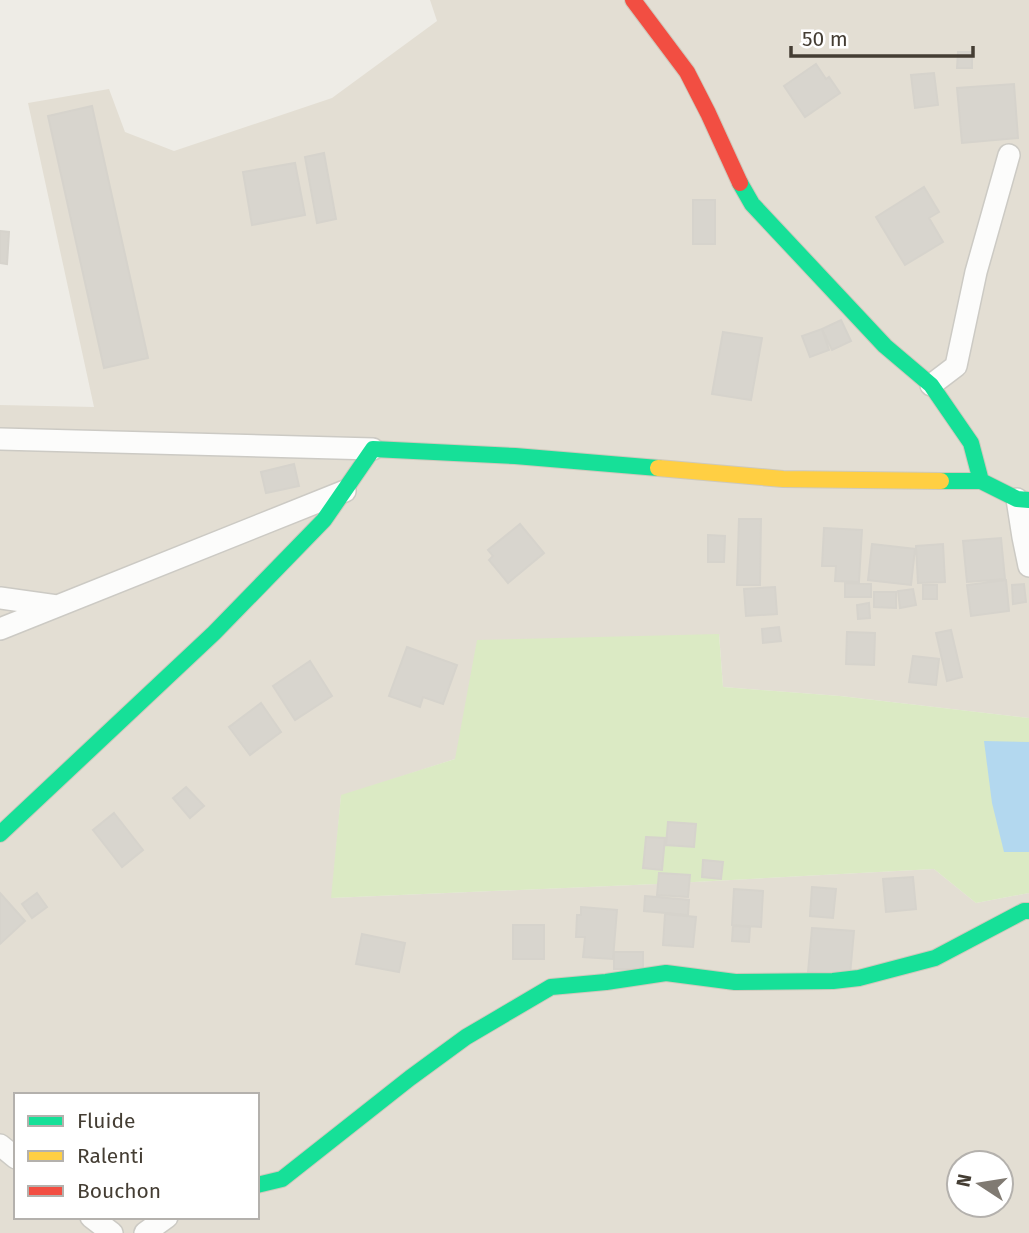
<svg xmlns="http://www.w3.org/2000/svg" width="1029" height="1233" viewBox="0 0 1029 1233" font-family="'Fira Sans',sans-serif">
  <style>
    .residential { fill: #e3ded3; fill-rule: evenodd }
    .green { fill: #dbeac4 }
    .water { fill: #b3d8ef }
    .building { fill: #d8d5ce; stroke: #d6d3cc; stroke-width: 2 }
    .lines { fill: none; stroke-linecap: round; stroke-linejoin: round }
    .street-casing { stroke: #cccac4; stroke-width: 24 }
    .fast-casing { stroke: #cec9bc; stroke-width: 18 }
    .slow-casing { stroke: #cec9bc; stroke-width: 18 }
    .jam-casing { stroke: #cec9bc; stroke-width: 18 }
    .street { stroke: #fcfcfb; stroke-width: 21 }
    .fast { stroke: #16e098; stroke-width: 16 }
    .slow { stroke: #ffcf43; stroke-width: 16 }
    .jam { stroke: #f24e42; stroke-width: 16 }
  </style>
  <rect width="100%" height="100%" fill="#eeece6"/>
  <path class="residential" d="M 430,0 L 1029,0 L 1029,718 L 840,696 L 723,687 L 719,634 L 455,759 L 341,796 L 332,898 L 657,884 L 934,869 L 976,903 L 1029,893 L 1029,1233 L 0,1233 L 0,405 L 94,407 L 28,103 L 109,89 L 125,132 L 174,151 L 332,98 L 437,21 ZM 16,1095 L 257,1095 L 257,1217 L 16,1217 ZM 959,1163 L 1001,1163 L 1001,1205 L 959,1205 Z"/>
  <path class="green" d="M 719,634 L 723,687 L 840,696 L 1029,718 L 1029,893 L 976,903 L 934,869 L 657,884 L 331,898 L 341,795 L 455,759 L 477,640 Z"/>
  <path class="water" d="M 984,741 L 1029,742 L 1029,852 L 1004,852 L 992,803 Z"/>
  <path class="building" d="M 958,52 L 972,52 L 972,68 L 957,68 Z
    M 816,64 L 826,79 L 829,77 L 840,93 L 805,117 L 784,86 Z
    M 934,73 L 938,105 L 915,108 L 911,75 Z
    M 1014,84 L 1018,138 L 962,143 L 957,88 Z
    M 92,106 L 148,358 L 104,368 L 48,116 Z
    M 324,153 L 336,219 L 317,223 L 305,157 Z
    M 295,163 L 305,215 L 252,225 L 243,172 Z
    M 924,187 L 939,212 L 929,218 L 943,242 L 905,265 L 876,217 Z
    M 693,200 L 715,200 L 715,244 L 693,244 Z
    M 0,231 L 9,232 L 7,264 L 0,263 Z
    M 841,320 L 851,341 L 832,350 L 822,329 Z
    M 822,329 L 829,350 L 810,357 L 802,336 Z
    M 723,332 L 762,338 L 751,400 L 712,394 Z
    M 294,464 L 299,486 L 266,493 L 261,472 Z
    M 739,519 L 761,519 L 760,585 L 737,585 Z
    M 520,524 L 544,553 L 508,583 L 489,560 L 493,556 L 488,550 Z
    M 824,528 L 862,530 L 859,582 L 835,581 L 836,566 L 822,566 Z
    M 708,535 L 725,536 L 724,562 L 708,562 Z
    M 1001,538 L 1005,579 L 967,582 L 963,541 Z
    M 872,544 L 915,549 L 911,585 L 868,580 Z
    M 943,544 L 945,582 L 918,583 L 916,546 Z
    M 1006,580 L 1009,611 L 971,616 L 967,585 Z
    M 845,583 L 871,584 L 871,597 L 845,597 Z
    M 1024,584 L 1026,602 L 1013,604 L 1012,585 Z
    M 923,585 L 937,585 L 937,599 L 923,599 Z
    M 775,587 L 777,614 L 746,616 L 744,589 Z
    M 913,589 L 916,605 L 900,608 L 898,591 Z
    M 874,592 L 896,592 L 896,608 L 874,607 Z
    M 869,603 L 870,618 L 858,619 L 857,605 Z
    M 779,627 L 781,641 L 763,643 L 762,629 Z
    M 951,630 L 962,677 L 947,681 L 936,633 Z
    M 847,632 L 875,633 L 874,665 L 846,664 Z
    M 407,647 L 457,665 L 443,704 L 423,697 L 420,707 L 389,696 Z
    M 913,656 L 939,659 L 936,685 L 909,682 Z
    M 310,661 L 332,696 L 295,720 L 273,686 Z
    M 261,703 L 281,732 L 250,755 L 229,727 Z
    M 186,787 L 204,806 L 190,818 L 173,798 Z
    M 114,813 L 143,850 L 122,867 L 93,830 Z
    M 668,822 L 696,824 L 694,847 L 666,845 Z
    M 646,837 L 665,838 L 662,870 L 643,868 Z
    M 703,860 L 723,862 L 721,879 L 702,877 Z
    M 659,873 L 690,875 L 688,897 L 657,895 Z
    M 913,877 L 916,909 L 886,912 L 883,879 Z
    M 812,887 L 836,889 L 833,918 L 810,916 Z
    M 734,889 L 763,891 L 761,927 L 732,925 Z
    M 0,893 L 25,921 L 0,944 Z
    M 37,893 L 47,907 L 32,918 L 22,904 Z
    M 645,896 L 689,900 L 688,915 L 644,911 Z
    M 581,907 L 617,910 L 613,959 L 583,957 L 585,937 L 576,937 L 577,915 L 581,915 Z
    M 665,914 L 696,917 L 693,947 L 663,945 Z
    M 513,925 L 544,925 L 544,959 L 513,959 Z
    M 733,926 L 750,927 L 749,942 L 732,941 Z
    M 812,928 L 854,931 L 850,975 L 808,972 Z
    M 362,934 L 405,943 L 399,972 L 356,964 Z
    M 614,952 L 643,952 L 643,969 L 614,969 Z"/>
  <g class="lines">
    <g class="street-casing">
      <path id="street" d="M 931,385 L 956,366 L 976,272 L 1009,155
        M 0,439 L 373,449
        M 1017,499 L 1023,537 L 1029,566
        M 0,598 L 57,606
        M 0,629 L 345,491
        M 0,1145 L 16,1158
        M 91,1217 L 112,1233
        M 145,1233 L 167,1217"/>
    </g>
    <g class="fast-casing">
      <path id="fast" d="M 740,183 L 752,204 L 885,346 L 931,385 L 971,443 L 981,481
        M 941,481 L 981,481 L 1017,499 L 1029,500
        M 0,834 L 214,633 L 324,520 L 373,449 L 515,456 L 658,468
        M 257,1185 L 282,1179 L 410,1078 L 466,1037 L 551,987 L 606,982 L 666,973 L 735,982 L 833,981 L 859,978 L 935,958 L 1024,911 L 1029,911"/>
    </g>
    <g class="slow-casing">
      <path id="slow" d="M 658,468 L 783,479 L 941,481"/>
    </g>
    <g class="jam-casing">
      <path id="jam" d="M 633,0 L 687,72 L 708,113 L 740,183"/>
    </g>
    <use href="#street" class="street"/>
    <use href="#fast" class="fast"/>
    <use href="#slow" class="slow"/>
    <use href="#jam" class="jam"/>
  </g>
  <rect x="14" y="1093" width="245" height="126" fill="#ffffff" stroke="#b4b1ad" stroke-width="2"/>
  <rect x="28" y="1116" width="35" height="10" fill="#16e098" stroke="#b4b1ad" stroke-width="2"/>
  <text x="77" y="1128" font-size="21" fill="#443d33">Fluide</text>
  <rect x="28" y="1151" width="35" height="10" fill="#ffcf43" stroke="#b4b1ad" stroke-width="2"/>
  <text x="77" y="1163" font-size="21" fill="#443d33">Ralenti</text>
  <rect x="28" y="1186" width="35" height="10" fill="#f24e42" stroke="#b4b1ad" stroke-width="2"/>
  <text x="77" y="1198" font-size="21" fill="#443d33">Bouchon</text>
  <g transform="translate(980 1184) rotate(282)"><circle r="33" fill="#ffffff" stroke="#b4b1ad" stroke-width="2"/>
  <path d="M0-5L12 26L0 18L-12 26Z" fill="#807a72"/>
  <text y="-10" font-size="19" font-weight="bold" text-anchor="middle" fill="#443d33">N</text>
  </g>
  <path d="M791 46v10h182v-10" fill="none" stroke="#443d33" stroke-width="3.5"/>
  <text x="802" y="46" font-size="21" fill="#443d33" stroke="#ffffff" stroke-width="5" paint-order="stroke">50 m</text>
</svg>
